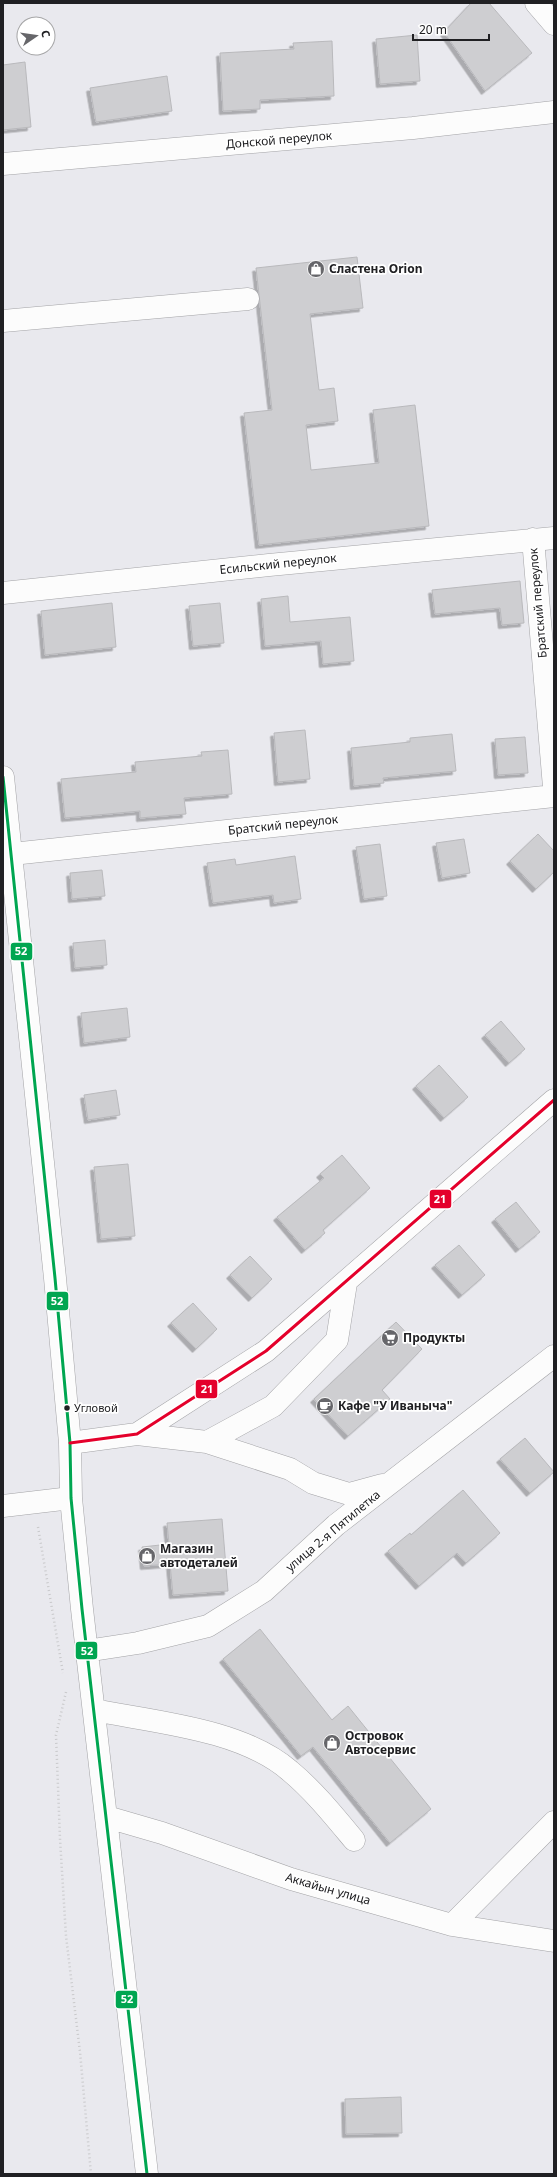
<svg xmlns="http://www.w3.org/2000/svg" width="557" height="2177" viewBox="0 0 557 2177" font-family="'Noto Sans',sans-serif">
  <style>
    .building { fill: #ceced1; stroke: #b9b9bc; filter: url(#shadow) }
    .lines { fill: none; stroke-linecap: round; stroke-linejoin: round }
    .minor-casing { stroke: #a3a3a6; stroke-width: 23 }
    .path { stroke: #c9c9cb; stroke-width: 2.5; stroke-dasharray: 1 3; stroke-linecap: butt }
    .minor { stroke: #fcfcfc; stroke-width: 22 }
    .bus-1-casing { stroke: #fff; stroke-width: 6 }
    .bus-2-casing { stroke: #fff; stroke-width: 6 }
    .bus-1 { stroke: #00a651; stroke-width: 3 }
    .bus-2 { stroke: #e4002b; stroke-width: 3 }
    .bus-dot { fill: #202023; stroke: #fff; stroke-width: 1.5 }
    .labels { text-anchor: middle; stroke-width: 3.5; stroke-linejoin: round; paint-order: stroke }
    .bus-label { font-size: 11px; fill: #202023; stroke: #fff; text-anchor: start }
    .street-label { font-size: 12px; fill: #202023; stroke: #fff }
    .poi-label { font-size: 12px; font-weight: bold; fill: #202023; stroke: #fff; text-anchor: start }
    .line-badge { stroke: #fff; stroke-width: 1.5 }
    .badge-label { font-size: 11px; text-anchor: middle; font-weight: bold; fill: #fff }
  </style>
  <defs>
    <filter id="shadow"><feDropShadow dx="-3.5" dy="3.5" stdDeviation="0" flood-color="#0004"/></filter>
  </defs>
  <rect width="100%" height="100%" fill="#e9e9ee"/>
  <path class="building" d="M 471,3 L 489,3 L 532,53 L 485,91 L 444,32 Z
    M 417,35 L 420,81 L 380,84 L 376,39 Z
    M 332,41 L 334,96 L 260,100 L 260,109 L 223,111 L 220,53 L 294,49 L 293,43 Z
    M 25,62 L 31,127 L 3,130 L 3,65 Z
    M 167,76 L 172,111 L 96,122 L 90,88 Z
    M 357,257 L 363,308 L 310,314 L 319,390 L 334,388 L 338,421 L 306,425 L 311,470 L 379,463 L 373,410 L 415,405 L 429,526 L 259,545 L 244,413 L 272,410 L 256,268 Z
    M 520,581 L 524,623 L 502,625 L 500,608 L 435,614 L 432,590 Z
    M 288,596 L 290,622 L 350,617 L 354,661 L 323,664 L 321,641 L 265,646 L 261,599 Z
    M 112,603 L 116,647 L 45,655 L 41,611 Z
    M 220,603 L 224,643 L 193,646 L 189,606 Z
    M 305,730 L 310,779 L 278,782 L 274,733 Z
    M 452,734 L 456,771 L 383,778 L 384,783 L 354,786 L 351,748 L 410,742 L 410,738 Z
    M 525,737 L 528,773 L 498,775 L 495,739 Z
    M 228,750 L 232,794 L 184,798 L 186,814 L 140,818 L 140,811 L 65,818 L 61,779 L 136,772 L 135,762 L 202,756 L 201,752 Z
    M 538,834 L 554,851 L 554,872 L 536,889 L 510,861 Z
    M 464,839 L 470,873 L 442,878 L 436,843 Z
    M 380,844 L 387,896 L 364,899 L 356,847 Z
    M 295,856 L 301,899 L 274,903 L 273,895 L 213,903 L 207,863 L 235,859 L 236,865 Z
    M 102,870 L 105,896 L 72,899 L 70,873 Z
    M 105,940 L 107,965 L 75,968 L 73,943 Z
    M 127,1008 L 130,1037 L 84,1043 L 81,1013 Z
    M 501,1021 L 525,1049 L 509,1063 L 485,1035 Z
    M 439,1065 L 468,1097 L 444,1118 L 416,1086 Z
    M 116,1090 L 120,1115 L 88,1120 L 84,1095 Z
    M 342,1155 L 370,1188 L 323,1230 L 325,1233 L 305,1250 L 277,1217 L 324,1178 L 320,1174 Z
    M 128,1164 L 135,1236 L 101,1239 L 94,1167 Z
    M 516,1202 L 540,1232 L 519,1249 L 495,1219 Z
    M 459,1245 L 485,1275 L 462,1295 L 435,1265 Z
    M 250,1256 L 272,1279 L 252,1298 L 230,1275 Z
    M 193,1303 L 217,1329 L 196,1349 L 171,1323 Z
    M 396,1322 L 422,1349 L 382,1390 L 390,1399 L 348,1436 L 314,1399 Z
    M 525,1438 L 554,1472 L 530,1493 L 500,1459 Z
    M 463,1490 L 500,1533 L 466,1563 L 457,1553 L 419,1586 L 388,1551 L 410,1533 L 411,1535 Z
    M 222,1519 L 228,1591 L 173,1595 L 170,1564 L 144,1566 L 142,1547 L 169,1544 L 167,1523 Z
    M 260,1629 L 332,1720 L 348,1706 L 431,1809 L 390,1843 L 313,1747 L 301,1756 L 223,1659 Z
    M 401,2097 L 402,2133 L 346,2134 L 345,2099 Z"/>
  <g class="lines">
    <g class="minor-casing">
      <path id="minor" d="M 536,3 L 554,24
        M 3,164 L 413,128 L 554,112
        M 3,321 L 248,299
        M 533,539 L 554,787
        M 3,593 L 269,565 L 554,538
        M 3,777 L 55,1278 L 70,1443 L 71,1498 L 82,1609 L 147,2174
        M 12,854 L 554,796
        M 137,1434 L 207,1442 L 290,1469 L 313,1483 L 349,1494 L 382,1485
        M 207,1442 L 273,1406 L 337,1340 L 346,1283
        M 70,1443 L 137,1434 L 266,1351 L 554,1100
        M 3,1506 L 71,1498
        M 86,1651 L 138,1643 L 208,1626 L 264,1591 L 336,1525 L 554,1356
        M 94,1710 C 154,1722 242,1729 290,1771 C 314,1791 334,1816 354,1840
        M 107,1817 L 162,1833 L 291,1879 L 452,1925 L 554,1941
        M 452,1925 L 554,1822"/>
    </g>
    <path class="path" d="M 38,1527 L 63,1673
      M 66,1692 L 56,1735 L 60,1839 L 66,1936 L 80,2052 L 91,2174"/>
    <use href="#minor" class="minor"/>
    <g class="bus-1-casing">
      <path id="bus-1" d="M 3,777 L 55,1278 L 70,1443 L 71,1498 L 82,1609 L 147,2174"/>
    </g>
    <g class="bus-2-casing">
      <path id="bus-2" d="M 70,1443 L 137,1434 L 266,1351 L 554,1100"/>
    </g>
    <use href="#bus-1" class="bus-1"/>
    <use href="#bus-2" class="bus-2"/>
  </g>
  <defs>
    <g id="shop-disc" transform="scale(0.9)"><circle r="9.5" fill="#66666a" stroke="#fff"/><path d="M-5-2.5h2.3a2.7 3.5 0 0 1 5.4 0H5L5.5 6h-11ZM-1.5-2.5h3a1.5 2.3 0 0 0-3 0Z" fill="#fff"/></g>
    <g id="supermarket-disc" transform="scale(0.9)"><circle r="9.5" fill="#66666a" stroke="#fff"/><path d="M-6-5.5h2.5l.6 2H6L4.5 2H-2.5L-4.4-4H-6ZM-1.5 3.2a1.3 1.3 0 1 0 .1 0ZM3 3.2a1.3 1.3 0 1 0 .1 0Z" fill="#fff"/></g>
    <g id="cafe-disc" transform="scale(0.9)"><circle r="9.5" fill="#66666a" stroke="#fff"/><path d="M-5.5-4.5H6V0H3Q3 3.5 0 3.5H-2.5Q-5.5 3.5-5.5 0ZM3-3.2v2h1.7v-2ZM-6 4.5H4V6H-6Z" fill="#fff"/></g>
  </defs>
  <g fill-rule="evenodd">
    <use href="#shop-disc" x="316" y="269"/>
    <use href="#supermarket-disc" x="390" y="1338"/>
    <use href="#cafe-disc" x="325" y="1406"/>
    <use href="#shop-disc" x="147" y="1556"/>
    <use href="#shop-disc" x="332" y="1743"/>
  </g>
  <circle class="bus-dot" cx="67" cy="1408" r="3.5"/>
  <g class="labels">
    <g class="bus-label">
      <text x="74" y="1412">Угловой</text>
    </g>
    <g class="street-label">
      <text transform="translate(279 140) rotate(-5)" y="4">Донской переулок</text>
      <text transform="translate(278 564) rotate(-6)" y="4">Есильский переулок</text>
      <text transform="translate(538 603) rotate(-95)" y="4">Братский переулок</text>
      <text transform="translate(283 825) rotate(-6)" y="4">Братский переулок</text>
      <text transform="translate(333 1531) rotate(-40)" y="4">улица 2-я Пятилетка</text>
      <text transform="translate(328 1889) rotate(16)" y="4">Аккайын улица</text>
    </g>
    <g class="poi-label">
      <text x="329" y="273">Сластена Orion</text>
      <text x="403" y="1342">Продукты</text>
      <text x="338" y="1410">Кафе "У Иваныча"</text>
      <text x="160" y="1553">Магазин<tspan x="160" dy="14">автодеталей</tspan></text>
      <text x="345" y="1740">Островок<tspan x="345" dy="14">Автосервис</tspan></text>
    </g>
  </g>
  <g class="line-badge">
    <rect x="10" y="942" width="23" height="19" rx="4" fill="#00a651"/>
    <rect x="429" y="1189" width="23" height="20" rx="4" fill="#e4002b"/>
    <rect x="46" y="1291" width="23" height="20" rx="4" fill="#00a651"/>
    <rect x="195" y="1379" width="23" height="20" rx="4" fill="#e4002b"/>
    <rect x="75" y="1641" width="23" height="19" rx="4" fill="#00a651"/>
    <rect x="115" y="1990" width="23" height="19" rx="4" fill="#00a651"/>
  </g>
  <g class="badge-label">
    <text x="21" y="955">52</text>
    <text x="440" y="1203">21</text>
    <text x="57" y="1305">52</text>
    <text x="207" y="1393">21</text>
    <text x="87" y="1655">52</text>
    <text x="127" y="2003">52</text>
  </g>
  <rect width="557" height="2177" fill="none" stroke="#202023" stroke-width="8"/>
  <g transform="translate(36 36) rotate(77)"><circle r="19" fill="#ffffff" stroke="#a6a6a7"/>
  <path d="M0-3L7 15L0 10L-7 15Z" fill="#66666a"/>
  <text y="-6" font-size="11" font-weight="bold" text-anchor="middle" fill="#202023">С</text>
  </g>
  <path d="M413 34v6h76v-6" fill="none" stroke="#202023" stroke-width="2"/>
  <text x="419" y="34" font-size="12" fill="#202023" stroke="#ffffff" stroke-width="3" paint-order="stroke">20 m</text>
</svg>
